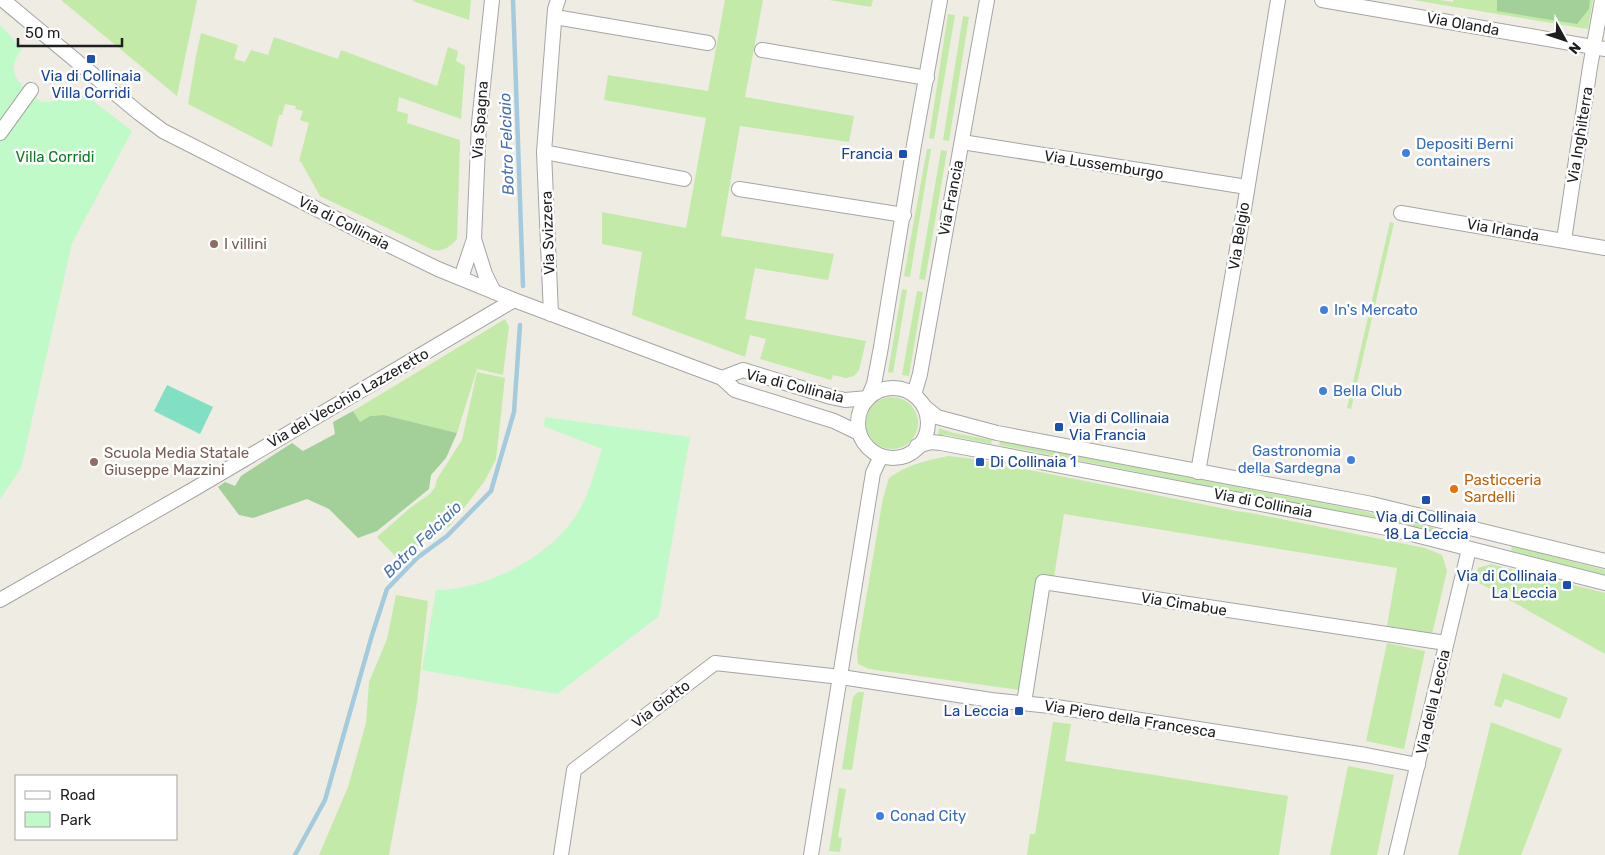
<svg xmlns="http://www.w3.org/2000/svg" width="1605" height="855" font-family="Rubik,sans-serif">
<rect width="100%" height="100%" fill="#efece3"/>
<!-- grass -->
<g fill="#c3eaa9">
<path d="M61,0H197L177,96Z"/>
<path d="M413,0H471L469,20L413,1Z"/>
<path d="M725,0H763L745,97L854,116L849,142L740,126L721,236L834,254L828,280L755,268L745,319L866,341L859,370L854,376L846,378L833,375L831,380L760,359L766,339L750,335L745,357L632,315L642,252L602,244V212L686,228L706,118L604,100L608,75L708,91Z"/>
<path d="M829,0H873L871,7Z"/>
<path d="M1413,0H1439L1453,2V0H1497V11L1589,9L1590,0H1593L1588,29Z"/>
<path d="M948,14L955,15L934,139L929,138Z"/>
<path d="M963,16L969,17L949,141L943,140Z"/>
<path d="M201,33L238,45L234,59L245,62L251,50L268,55L274,37L338,59L341,50L437,86L448,47L458,51L456,61L465,66L461,119L399,97L397,111L408,114L407,123L460,140L457,239C450,247 443,252 433,250L320,196L301,162L299,161L309,123L300,120L303,111L295,109L296,106L285,104L282,115H279L272,147L188,104L196,56Z"/>
<path d="M927,149H931L910,277L904,276Z"/>
<path d="M941,150L947,151L925,280L919,279Z"/>
<path d="M1390,222L1394,223L1351,409L1347,408Z"/>
<path d="M902,289L907,290L893,373L888,372Z"/>
<path d="M917,291L923,292L909,376L902,375Z"/>
<path d="M505,319L509,327L503,375L477,369L457,433L384,415L370,416L360,422L353,411Z"/>
<path d="M477,372L505,378L496,459L484,482L449,527L435,532L400,561L377,537L410,508L430,494L435,487L437,479L462,440Z"/>
<circle cx="892" cy="423" r="26"/>
<path d="M939,428L954,433L992,440L991,444L946,435H938Z"/>
<path d="M1000,441L1363,511L1459,534L1460,539L1361,516L999,445Z"/>
<path d="M948,456L975,459L1236,511L1251,513L1425,548L1442,555L1447,571L1432,634L1387,626L1397,568L1064,514L1054,577L1038,576L1019,690L869,669L858,664L857,652L883,498L889,478C909,464 925,461 948,456Z"/>
<path d="M1512,546L1605,570V575L1511,551Z"/>
<path d="M1491,564L1605,593V654L1474,580L1478,568Z"/>
<path d="M396,595L428,601L417,702L389,855H319L348,787L366,723L369,682L387,639Z"/>
<path d="M1387,643L1425,651L1404,749L1366,741Z"/>
<path d="M1503,673L1568,698L1560,719L1505,699L1501,708L1494,705Z"/>
<path d="M858,692H864L852,770L842,769L853,697Z"/>
<path d="M1053,722L1071,724L1065,761L1288,796L1279,855H1027L1030,834H1035Z"/>
<path d="M1491,722L1562,749L1521,855H1458Z"/>
<path d="M1348,766L1394,775L1377,855H1330Z"/>
<path d="M839,788L846,789L838,837L842,838L840,852L829,851Z"/>
</g>
<!-- forest -->
<g fill="#a3cf98">
<path d="M1497,0H1590L1589,9L1577,24L1497,11Z"/>
<path d="M353,411L360,422L370,416L384,415L457,433L446,458L431,475L429,489L377,531L358,538L329,509L307,499L253,518L239,515L218,487L225,482L235,486L241,476L292,443L303,451L335,434L333,422Z"/>
</g>
<!-- park -->
<g fill="#c0fac9">
<path d="M0,25L22,49C2,74 23,87 42,102C57,102 65,98 76,88L132,131L72,243L21,468L0,499Z"/>
<path d="M545,417L690,437L659,616L557,694L422,670L436,590C486,590 550,557 577,514C589,495 595,470 602,449L544,426Z"/>
</g>
<!-- pitch -->
<path fill="#81dfc3" d="M167,385L213,407L200,434L154,411Z"/>
<g fill="none" stroke-linecap="round" stroke-linejoin="round">
<!-- stream -->
<g stroke="#a3cbdd" stroke-width="4.5">
<path d="M513,0L523,286"/>
<path d="M295,855L325,800L372,635L387,589L417,558L447,536L491,491L514,412L520,325"/>
</g>
<defs>
<g id="minor">
<path d="M3,0L139,113L163,131L366,234L438,269L514,300L722,378L735,390L834,421L859,433"/>
<path d="M1322,0L1605,49"/>
<path d="M555,17L708,43"/>
<path d="M762,50L927,78"/>
<path d="M0,133L31,90"/>
<path d="M962,142L1247,187"/>
<path d="M544,152L684,179"/>
<path d="M739,189L904,215"/>
<path d="M1401,213L1605,248"/>
<path d="M474,239L485,274L494,292"/>
<path d="M1564,240L1590,67L1602,0"/>
<path d="M461,278L474,239L479,123L492,0"/>
<path d="M551,314L544,152L555,9L558,0"/>
<path d="M722,378L743,370L831,397L845,400L868,398"/>
<circle cx="893" cy="423" r="35"/>
<path d="M914,395L920,374L987,0"/>
<path d="M868,398L874,384L881,347L914,145L940,0"/>
<path d="M924,406L937,417L997,433L1372,504L1605,561"/>
<path d="M917,446L931,442L941,443L1392,529L1605,583"/>
<path d="M1198,472L1244,209L1278,0"/>
<path d="M0,600L194,489L514,300"/>
<path d="M1024,703L1043,582L1446,643"/>
<path d="M561,855L574,770L715,663L841,677L991,700L1050,706L1366,755L1418,765"/>
<path d="M811,855L873,473L881,456"/>
<path d="M1396,855L1469,549"/>
</g>
</defs>
<!-- minor casing -->
<use href="#minor" stroke="#a5a5a5" stroke-width="16"/>
<!-- minor -->
<use href="#minor" stroke="#fff" stroke-width="14"/>
</g>
<!-- markers -->
<g fill="#1a4fb4" stroke="#fff" stroke-width="2">
<rect x="86" y="54" width="10" height="10" rx="2.5"/>
<rect x="898" y="149" width="10" height="10" rx="2.5"/>
<rect x="1054" y="422" width="10" height="10" rx="2.5"/>
<rect x="975" y="457" width="10" height="10" rx="2.5"/>
<rect x="1421" y="495" width="10" height="10" rx="2.5"/>
<rect x="1562" y="580" width="10" height="10" rx="2.5"/>
<rect x="1014" y="706" width="10" height="10" rx="2.5"/>
</g>
<g fill="#3f7fe0" stroke="#fff" stroke-width="2">
<circle cx="1406" cy="153" r="5"/>
<circle cx="1324" cy="310" r="5"/>
<circle cx="1323" cy="391" r="5"/>
<circle cx="1351" cy="460" r="5"/>
<circle cx="880" cy="816" r="5"/>
</g>
<g fill="#8d6e63" stroke="#fff" stroke-width="2">
<circle cx="214" cy="244" r="5"/>
<circle cx="94" cy="462" r="5"/>
</g>
<circle fill="#e8710a" stroke="#fff" stroke-width="2" cx="1454" cy="489" r="5"/>
<g text-anchor="middle" stroke-width="5" stroke-linejoin="round" paint-order="stroke">
<!-- street labels -->
<g font-size="15" fill="#1e1e1e" stroke="#fff">
<text transform="translate(1463 24) rotate(10)" y="5">Via Olanda</text>
<text transform="translate(480 120) rotate(-86)" y="5">Via Spagna</text>
<text transform="translate(1580 135) rotate(-81)" y="5">Via Inghilterra</text>
<text transform="translate(1104 165) rotate(9)" y="5">Via Lussemburgo</text>
<text transform="translate(951 198) rotate(-79)" y="5">Via Francia</text>
<text transform="translate(344 223) rotate(27)" y="5">Via di Collinaia</text>
<text transform="translate(1503 230) rotate(10)" y="5">Via Irlanda</text>
<text transform="translate(548 233) rotate(-92)" y="5">Via Svizzera</text>
<text transform="translate(1239 236) rotate(-81)" y="5">Via Belgio</text>
<text transform="translate(795 386) rotate(14)" y="5">Via di Collinaia</text>
<text transform="translate(348 398) rotate(-30)" y="5">Via del Vecchio Lazzeretto</text>
<text transform="translate(1263 503) rotate(11)" y="5">Via di Collinaia</text>
<text transform="translate(1184 604) rotate(9)" y="5">Via Cimabue</text>
<text transform="translate(1433 702) rotate(-77)" y="5">Via della Leccia</text>
<text transform="translate(661 704) rotate(-37)" y="5">Via Giotto</text>
<text transform="translate(1130 719) rotate(9)" y="5">Via Piero della Francesca</text>
</g>
<!-- transit labels -->
<g font-size="15" fill="#164399" stroke="#fff" text-anchor="end">
<text x="91" y="81" text-anchor="middle">Via di Collinaia<tspan x="91" dy="17">Villa Corridi</tspan></text>
<text x="893" y="159">Francia</text>
<text x="1069" y="423" text-anchor="start">Via di Collinaia<tspan x="1069" dy="17">Via Francia</tspan></text>
<text x="990" y="467" text-anchor="start">Di Collinaia 1</text>
<text x="1426" y="522" text-anchor="middle">Via di Collinaia<tspan x="1426" dy="17">18 La Leccia</tspan></text>
<text x="1557" y="581">Via di Collinaia<tspan x="1557" dy="17">La Leccia</tspan></text>
<text x="1009" y="716">La Leccia</text>
</g>
<!-- shop labels -->
<g font-size="15" fill="#366cbe" stroke="#fff" text-anchor="start">
<text x="1416" y="149">Depositi Berni<tspan x="1416" dy="17">containers</tspan></text>
<text x="1334" y="315">In's Mercato</text>
<text x="1333" y="396">Bella Club</text>
<text x="1341" y="456" text-anchor="end">Gastronomia<tspan x="1341" dy="17">della Sardegna</tspan></text>
<text x="890" y="821">Conad City</text>
</g>
<!-- park labels -->
<g font-size="15" fill="#0b7d1e" stroke="#fff">
<text x="55" y="162">Villa Corridi</text>
</g>
<!-- education labels -->
<g font-size="15" fill="#785e54" stroke="#fff" text-anchor="start">
<text x="224" y="249">I villini</text>
<text x="104" y="458">Scuola Media Statale<tspan x="104" dy="17">Giuseppe Mazzini</tspan></text>
</g>
<!-- food labels -->
<g font-size="15" fill="#c56008" stroke="#fff" text-anchor="start">
<text x="1464" y="485">Pasticceria<tspan x="1464" dy="17">Sardelli</tspan></text>
</g>
<!-- water labels -->
<g font-size="16" font-style="italic" fill="#4973ae" stroke="#fff">
<text transform="translate(506 144) rotate(-92)" y="6">Botro Felciaio</text>
<text transform="translate(422 539) rotate(-44)" y="6">Botro Felciaio</text>
</g>
</g>
<!-- legend -->
<rect x="15" y="775" width="162" height="65" fill="#ffffff" stroke="#a5a5a5"/>
<rect x="25" y="791" width="25" height="8" fill="#ffffff" stroke="#a5a5a5"/>
<text x="60" y="800" font-size="15" fill="#1e1e1e">Road</text>
<rect x="25" y="812" width="25" height="15" fill="#c0fac9" stroke="#a5a5a5"/>
<text x="60" y="825" font-size="15" fill="#1e1e1e">Park</text>
<!-- north arrow -->
<g transform="translate(1565 40) rotate(130)" stroke="#ffffff" stroke-width="4" paint-order="stroke">
<path d="M0-4L9 19L0 12L-9 19Z" fill="#1e1e1e"/>
<text y="-8" font-size="14" font-weight="bold" text-anchor="middle" fill="#1e1e1e">N</text>
</g>
<!-- scale -->
<path d="M18 38v8h104v-8" fill="none" stroke="#1e1e1e" stroke-width="2.5"/>
<text x="25" y="38" font-size="15" fill="#1e1e1e" stroke="#ffffff" stroke-width="4" paint-order="stroke">50 m</text>
</svg>
